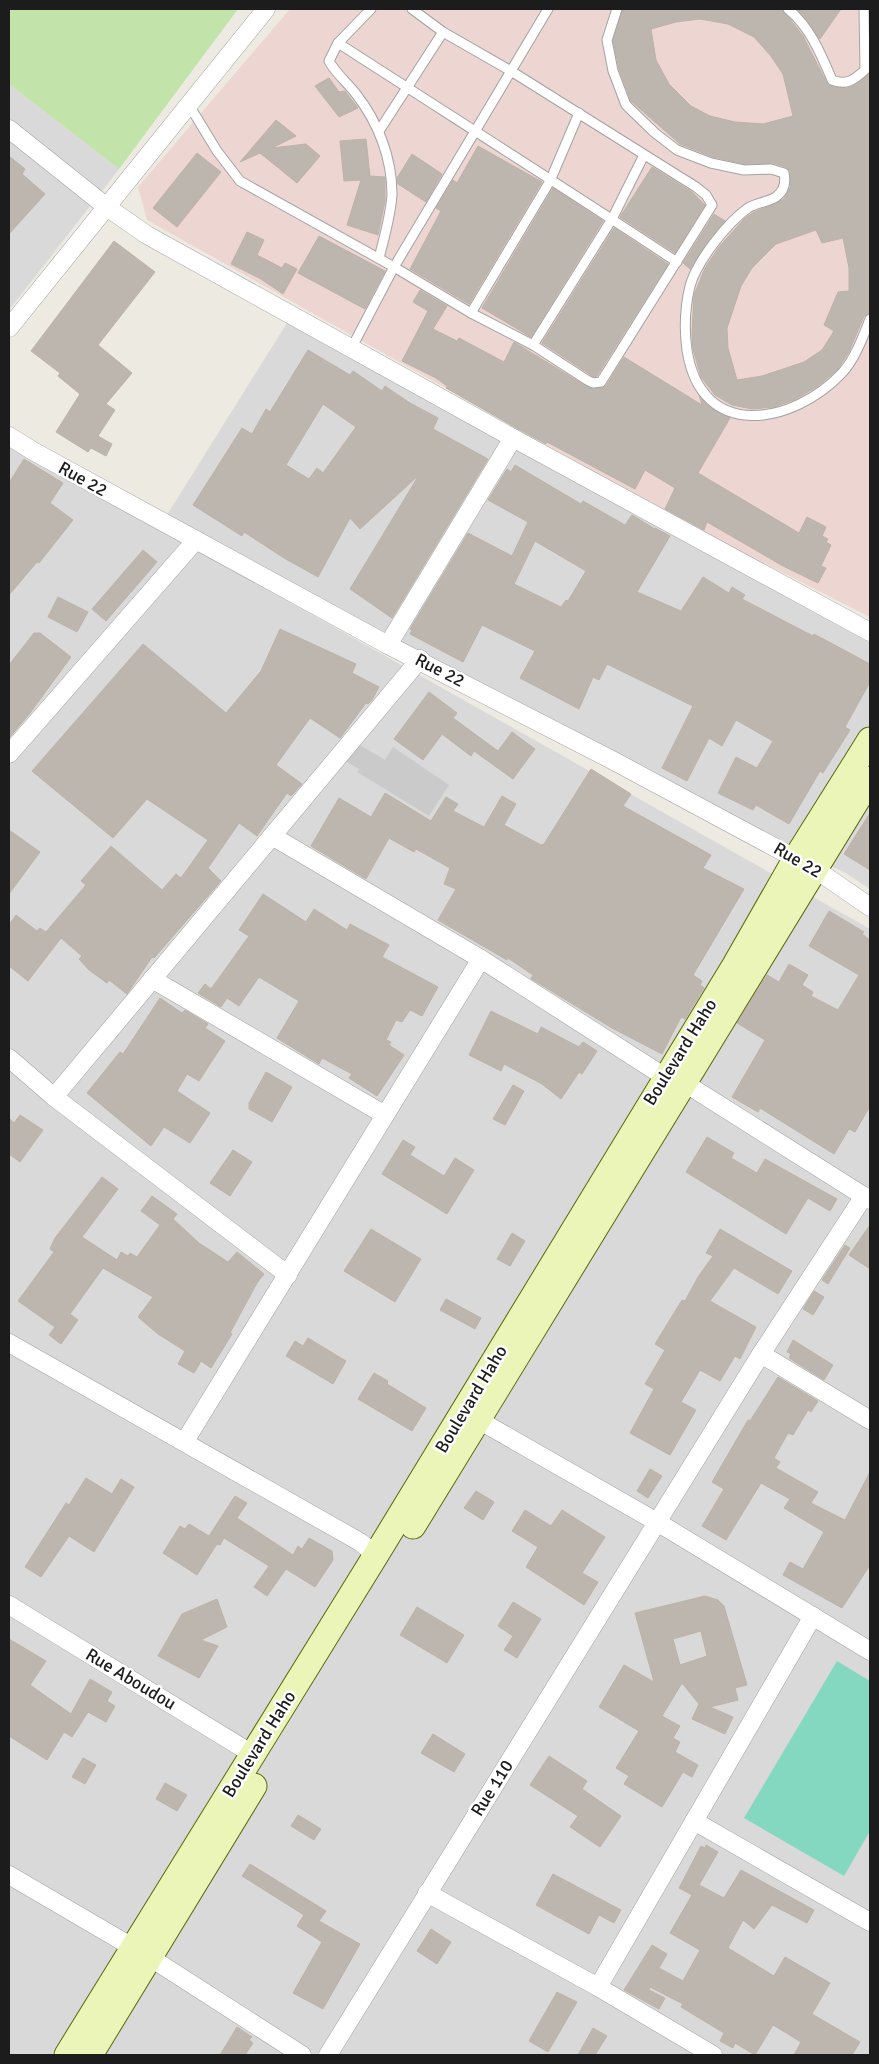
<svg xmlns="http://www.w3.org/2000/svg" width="879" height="2064" font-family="Signika,sans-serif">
<rect width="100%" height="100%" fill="#edeae2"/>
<!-- residential -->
<g fill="#dad9d9">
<path d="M9,84L119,169L9,310Z"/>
<path d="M287,323L870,643V889L844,872L628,777L167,515Z"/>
<path d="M9,444L870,929V2055H9Z"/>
</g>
<!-- commercial -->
<path fill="#edd5d2" d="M290,9H870V617L689,525L147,220L138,187Z"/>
<!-- religious -->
<path fill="#cacaca" d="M353,741L385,760L393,747L449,785L429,816L357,772L359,769L342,759Z"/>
<!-- grass -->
<path fill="#c2e4aa" d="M9,9H238L119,169L9,84Z"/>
<!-- pitch -->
<path fill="#84d8bf" d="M837,1661L870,1681V1831L844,1876L744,1818Z"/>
<!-- building -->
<g fill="#bdb6af" stroke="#bdb2a6" fill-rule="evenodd">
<path d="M623,9H782L803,36L828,85L847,88L857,84L870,73V313L864,316L849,352L838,369L818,386L796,399L774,407L752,409L732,405L715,395L701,377L693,349L692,334L694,295L705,268L719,247L744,219L754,212L775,204L784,199L790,187V171L786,167L773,163L745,164L713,157L680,144L631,101L619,69L613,40ZM700,19L728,24L754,37L770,55L783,74L793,116L763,124L735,122L710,116L691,106L669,84L656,60L651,29L676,22ZM816,230L822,243L843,238L849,268V291L838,292L824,325L834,331L822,350L804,362L762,376L737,380L728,348L727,328L741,286L752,268L776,244Z"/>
<path d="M797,9H841L820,39Z"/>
<path d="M329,78L339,92L345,91L358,108L339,117L315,86Z"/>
<path d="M276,120L296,136L272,148L306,144L320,156L297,183L260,153L240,162Z"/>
<path d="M366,139L370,176L385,177V201L378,235L347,225L361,180L344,181L340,141Z"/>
<path d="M478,146L542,182L469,304L410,269L441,211L436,208L453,180L457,183Z"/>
<path d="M197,153L221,172L177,227L153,208Z"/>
<path d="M412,154L442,174L426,202L398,184L397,178Z"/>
<path d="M9,156L25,169L22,174L45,194L9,234Z"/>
<path d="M652,167L692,192L705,205L675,253L620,217Z"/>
<path d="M553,188L603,221L531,337L482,308Z"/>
<path d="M714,214L725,221L709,240L690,269L683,263Z"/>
<path d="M614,228L668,264L597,376L594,377L542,343Z"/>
<path d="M247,232L264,240L257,255L282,268L285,263L297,269L283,294L261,279L231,264Z"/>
<path d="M319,236L385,271L365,309L298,273Z"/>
<path d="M114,241L155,272L98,345L132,373L106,404L115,410L98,436L112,444L106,456L91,448L88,452L56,432L80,394L58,376L60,373L31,351Z"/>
<path d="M420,290L447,306L433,329L457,341L459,338L504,362L514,342L584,385L594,389L606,386L624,357L702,405L699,395L707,405L730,418L698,473L799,533L807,517L826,527L822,536L828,539L826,542L831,545L821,566L826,568L818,583L783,566L707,522L704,530L665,509L675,488L645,470L635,489L547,442L546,444L518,429L446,388L447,386L436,378L402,361L428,311L413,302Z"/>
<path d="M308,350L350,375L353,371L382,391L385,386L410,403L438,418L433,429L488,459L392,618L350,589L419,475L360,529L350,518L318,577L284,558L244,532L242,536L193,505L242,428L252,434L266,409L270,412ZM323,404L356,427L323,473L317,468L309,479L286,465Z"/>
<path d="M24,459L63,483L50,503L73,520L39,563L37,562L9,595V483Z"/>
<path d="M515,465L581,504L583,501L625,525L632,515L655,529V528L670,536L637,592L681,611L703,577L729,593L732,587L745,595L742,599L813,636L814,634L870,664V682L845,727L850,730L823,773L820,771L789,824L756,805L753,810L718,793L736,757L757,768L773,741L736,720L722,746L709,738L687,781L662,768L693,706L607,664L599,680L593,677L579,709L520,678L535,651L482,625L463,662L410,634L412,630L410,629L468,533L512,556L528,522L488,500L507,469L511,472ZM535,541L586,571L568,601L566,600L561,607L514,584Z"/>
<path d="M143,550L157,562L106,621L92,609Z"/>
<path d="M58,597L88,612L77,632L48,617Z"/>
<path d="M280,629L356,664L352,673L379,687L372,700L368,704L366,703L340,738L310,718L276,765L302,784L291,796L287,793L257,836L239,823L208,868L221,881L154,958L152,957L127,994L109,980L107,983L89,970L79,959L82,956L61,938L28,981L9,966V925L16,915L37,931L40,928L46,932L86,885L81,881L111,846L162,890L176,874L181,878L208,840L147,799L113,838L32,771L143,644L226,713L261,671Z"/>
<path d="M34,633H40L71,657L30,713L9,738V665Z"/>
<path d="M429,692L457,713L453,718L498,751L512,732L535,749L513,779L474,751L471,756L442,734L423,760L394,739Z"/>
<path d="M591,769L631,794L623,806L711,855L703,868L744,889L693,975L702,981L700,985L704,988L685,1019L681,1017L662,1054L612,1028L535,981L531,979L533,975L508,958L507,960L438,920L456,889L444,884L450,868L416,849L414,852L389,838L366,879L311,846L339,798L371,817L385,793L431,821L446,797L458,804L453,811L484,827L502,796L516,804L504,825L541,845L544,844Z"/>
<path d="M870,813V870L844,854Z"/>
<path d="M9,830L40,852L9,894Z"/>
<path d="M263,894L306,922L314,909L347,930L350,924L389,945L382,957L438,987L422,1016L410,1010L402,1022L396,1020L386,1040L391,1042L389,1045L404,1055L377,1096L349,1078L352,1074L322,1058L319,1064L277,1038L299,1001L259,977L239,1006L227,998L221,1007L198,993L205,984L211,989L249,936L239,930Z"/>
<path d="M829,911L864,932L862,934L870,940V1106L855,1132L849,1129L834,1154L760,1108L758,1112L732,1097L765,1040L737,1023L767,975L779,982L789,964L808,975L802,985L813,992L811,996L838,1010L859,975L809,946Z"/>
<path d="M160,998L182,1013L185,1010L208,1024L205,1028L225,1041L199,1081L187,1074L177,1091L210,1113L190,1143L164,1127L151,1146L87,1093L120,1052L123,1054Z"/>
<path d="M491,1011L538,1034L541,1027L579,1047L583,1042L597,1051L582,1074L579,1072L561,1099L542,1084L504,1064L501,1071L469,1055Z"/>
<path d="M266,1072L292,1087L272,1122L249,1109V1103Z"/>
<path d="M513,1085L524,1091L505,1125L493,1119Z"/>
<path d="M20,1115L43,1130L20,1162L9,1154V1118L14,1123Z"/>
<path d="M707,1137L734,1153L731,1158L757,1173L765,1159L837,1199L830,1211L808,1198L786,1234L686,1172Z"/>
<path d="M403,1140L415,1147L410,1155L444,1176L455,1158L474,1170L447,1214L382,1174Z"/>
<path d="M233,1150L252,1162L230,1196L210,1183Z"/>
<path d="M102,1177L118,1189L82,1237L117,1260L121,1252L128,1256L130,1253L137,1257L160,1225L141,1211L152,1196L177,1214L173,1219L199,1243L228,1262L237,1252L264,1274L257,1283L230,1333L232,1334L211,1368L201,1361L194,1373L178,1364L185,1351L158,1334L138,1317L153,1297L103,1268L70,1314L78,1320L61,1344L49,1335L55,1327L18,1301L54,1252L50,1249L55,1238Z"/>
<path d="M870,1225V1269L849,1255Z"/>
<path d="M371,1229L421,1259L395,1302L344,1271Z"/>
<path d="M720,1229L792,1271L778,1294L734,1268L710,1301L756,1327L740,1359L735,1356L720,1381L700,1370L681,1402L696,1410L670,1455L630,1433L654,1389L645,1384L665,1350L655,1344L682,1300L685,1301L698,1277L713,1256L706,1253Z"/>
<path d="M512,1233L525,1241L510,1266L497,1259Z"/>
<path d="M845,1245L850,1248L828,1284L822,1280Z"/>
<path d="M814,1291L824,1297L813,1315L803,1309Z"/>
<path d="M446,1299L481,1318L475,1329L440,1310Z"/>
<path d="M308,1338L346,1361L333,1384L286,1356L295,1341L303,1346Z"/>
<path d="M793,1340L833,1365L824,1380L789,1358L791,1354L787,1352Z"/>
<path d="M374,1373L388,1381L387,1384L426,1408L412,1431L358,1399Z"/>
<path d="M778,1377L818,1401L811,1412L808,1410L793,1435L788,1433L774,1458L780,1462L776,1468L818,1492L811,1503L845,1520L870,1472V1565L842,1608L783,1575L790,1562L803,1569L824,1532L784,1508L790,1499L761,1483L726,1540L702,1526L724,1489L712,1482L748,1420L750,1421Z"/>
<path d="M650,1469L662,1476L648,1498L637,1491Z"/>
<path d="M86,1478L112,1494L121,1479L134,1487L94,1552L69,1536L41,1577L25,1567L66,1503L69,1505Z"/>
<path d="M476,1491L494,1502L483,1520L464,1508Z"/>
<path d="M235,1496L247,1503L237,1518L293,1555L298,1546L302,1549L309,1538L332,1551L333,1560L315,1587L286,1569L267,1596L254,1587L269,1566L224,1538L220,1545L217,1544L197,1575L163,1553L180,1526L185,1529L189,1524L209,1536Z"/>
<path d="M525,1510L551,1526L562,1510L605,1537L582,1573L598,1582L584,1605L526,1567L538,1547L512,1531Z"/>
<path d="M705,1596L718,1600L724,1606L747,1685L735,1688L738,1700L710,1707L733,1717L725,1734L692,1719L699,1704L682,1683L662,1716L680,1726L673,1738L680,1742L675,1752L698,1765L692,1777L683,1772L662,1807L624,1784L629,1776L616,1768L639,1731L599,1707L624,1665L654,1682L635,1613ZM701,1631L707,1656L680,1665L673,1639Z"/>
<path d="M217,1599L227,1627L201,1640L218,1646L199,1678L158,1656L182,1614Z"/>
<path d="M513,1602L541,1619L517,1658L504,1650L513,1636L498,1626Z"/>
<path d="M417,1607L464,1635L447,1663L400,1635Z"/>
<path d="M9,1639L46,1661L30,1685L71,1714L90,1679L112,1692L107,1701L115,1706L106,1722L88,1712L72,1737L64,1732L47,1760L9,1736Z"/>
<path d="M433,1734L465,1754L454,1772L421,1753Z"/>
<path d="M549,1756L587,1781L582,1789L621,1816L600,1847L570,1827L578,1816L530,1785Z"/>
<path d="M83,1758L96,1765L85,1784L72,1777Z"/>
<path d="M165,1783L187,1795L177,1811L156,1799Z"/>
<path d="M298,1815L321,1829L314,1840L291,1826Z"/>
<path d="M706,1845L718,1852L699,1885L724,1898L741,1870L814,1910L807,1923L772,1905L754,1929L743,1920L728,1948L774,1976L785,1957L830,1983L812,2014L860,2042L852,2055H794L801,2042L773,2025L755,2055L735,2043L733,2048L720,2041L724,2033L681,2007L683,2004L650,1987L649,1990L665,1998L659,2009L624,1990L652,1945L667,1954L659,1968L683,1981L700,1950L670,1933L692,1895L679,1888L701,1846L705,1848Z"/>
<path d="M250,1864L326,1911L319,1921L360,1944L323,2009L293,1993L322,1942L297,1926L304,1915L242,1876Z"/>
<path d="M553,1874L621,1910L614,1923L599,1915L589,1934L536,1905Z"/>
<path d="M431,1929L451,1942L437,1964L417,1951Z"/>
<path d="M557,1992L577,2002L548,2052L529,2041Z"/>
<path d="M237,2027L252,2037L249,2040L253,2043L245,2055H220Z"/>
<path d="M593,2028L607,2036L595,2055H578Z"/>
</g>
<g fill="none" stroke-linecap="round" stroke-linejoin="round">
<defs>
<g id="service">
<path d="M371,9L338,43L329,61C336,74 347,82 356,94C378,122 392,158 392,194C391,215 384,238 379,258"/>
<path d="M617,9L607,40L613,71L626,105L655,133L677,150L711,163L744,170L771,169L784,173C786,182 784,191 776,197C768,202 756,203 748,208C727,223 697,261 690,286C685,307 684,329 687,350C701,442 793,425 842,373C855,359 863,337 870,319"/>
<path d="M788,9C810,27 821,54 832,80C846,86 854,80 865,70L864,9"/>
<path d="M338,43C451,116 565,188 677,262"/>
<path d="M189,105L217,151L240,181L394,267L471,313L533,345L587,380L593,383L601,382L712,205L706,195L696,187L511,71L443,32L412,9"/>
<path d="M379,131L443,32"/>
<path d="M471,313L550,181L579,113"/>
<path d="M533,345L612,219L644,155"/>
<path d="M352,347L394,267L548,9"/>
</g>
<g id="minor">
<path d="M9,129L108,208L147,235L513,438L870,632"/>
<path d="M9,328L266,9"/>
<path d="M9,436L33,451L388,645L612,760L815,869L870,907"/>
<path d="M388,645L513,438"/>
<path d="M9,754L196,540"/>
<path d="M272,836L481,959L665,1077"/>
<path d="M152,979L385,1115"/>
<path d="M9,1058L54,1097L288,1275"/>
<path d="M683,1082L870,1200"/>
<path d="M54,1097L420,659"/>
<path d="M9,1343L360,1542L376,1555"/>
<path d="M761,1354L870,1420"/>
<path d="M468,1414L657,1522L870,1651"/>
<path d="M185,1441L481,959"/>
<path d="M9,1605L254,1755"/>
<path d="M694,1821L870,1922"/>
<path d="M9,1875L151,1958L302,2055"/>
<path d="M427,1893L598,1987L713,2055"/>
<path d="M598,1987L813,1616"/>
<path d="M328,2055L761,1354L864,1196"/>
</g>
<g id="secondary">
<path d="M413,1526L870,779"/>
<path d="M67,2055L376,1555L735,965L796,858L870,740"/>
<path d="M90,2055L254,1786"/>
</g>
</defs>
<!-- service casing -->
<use href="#service" stroke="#a3a3a3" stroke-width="11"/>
<!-- minor casing -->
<use href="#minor" stroke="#a3a3a3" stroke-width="19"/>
<!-- secondary casing -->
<use href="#secondary" stroke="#576a0b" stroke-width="27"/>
<!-- service -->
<use href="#service" stroke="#fff" stroke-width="9"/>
<!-- minor -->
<use href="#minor" stroke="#fff" stroke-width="18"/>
<!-- secondary -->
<use href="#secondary" stroke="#ecf5b8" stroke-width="25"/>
</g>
<g text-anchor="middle" stroke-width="5" stroke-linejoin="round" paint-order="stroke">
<!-- street labels -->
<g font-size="18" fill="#1c1c1c" stroke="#fff">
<text transform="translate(83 479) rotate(29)" y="6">Rue 22</text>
<text transform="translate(440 670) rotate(27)" y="6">Rue 22</text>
<text transform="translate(798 860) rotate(30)" y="6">Rue 22</text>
<text transform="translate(680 1052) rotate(-58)" y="6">Boulevard Haho</text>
<text transform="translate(471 1399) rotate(-59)" y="6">Boulevard Haho</text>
<text transform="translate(131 1679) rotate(31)" y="6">Rue Aboudou</text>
<text transform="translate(259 1744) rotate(-58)" y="6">Boulevard Haho</text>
<text transform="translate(492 1788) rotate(-58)" y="6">Rue 110</text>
</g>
</g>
<!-- border -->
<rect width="879" height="2064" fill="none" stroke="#1c1c1c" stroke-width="20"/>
</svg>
